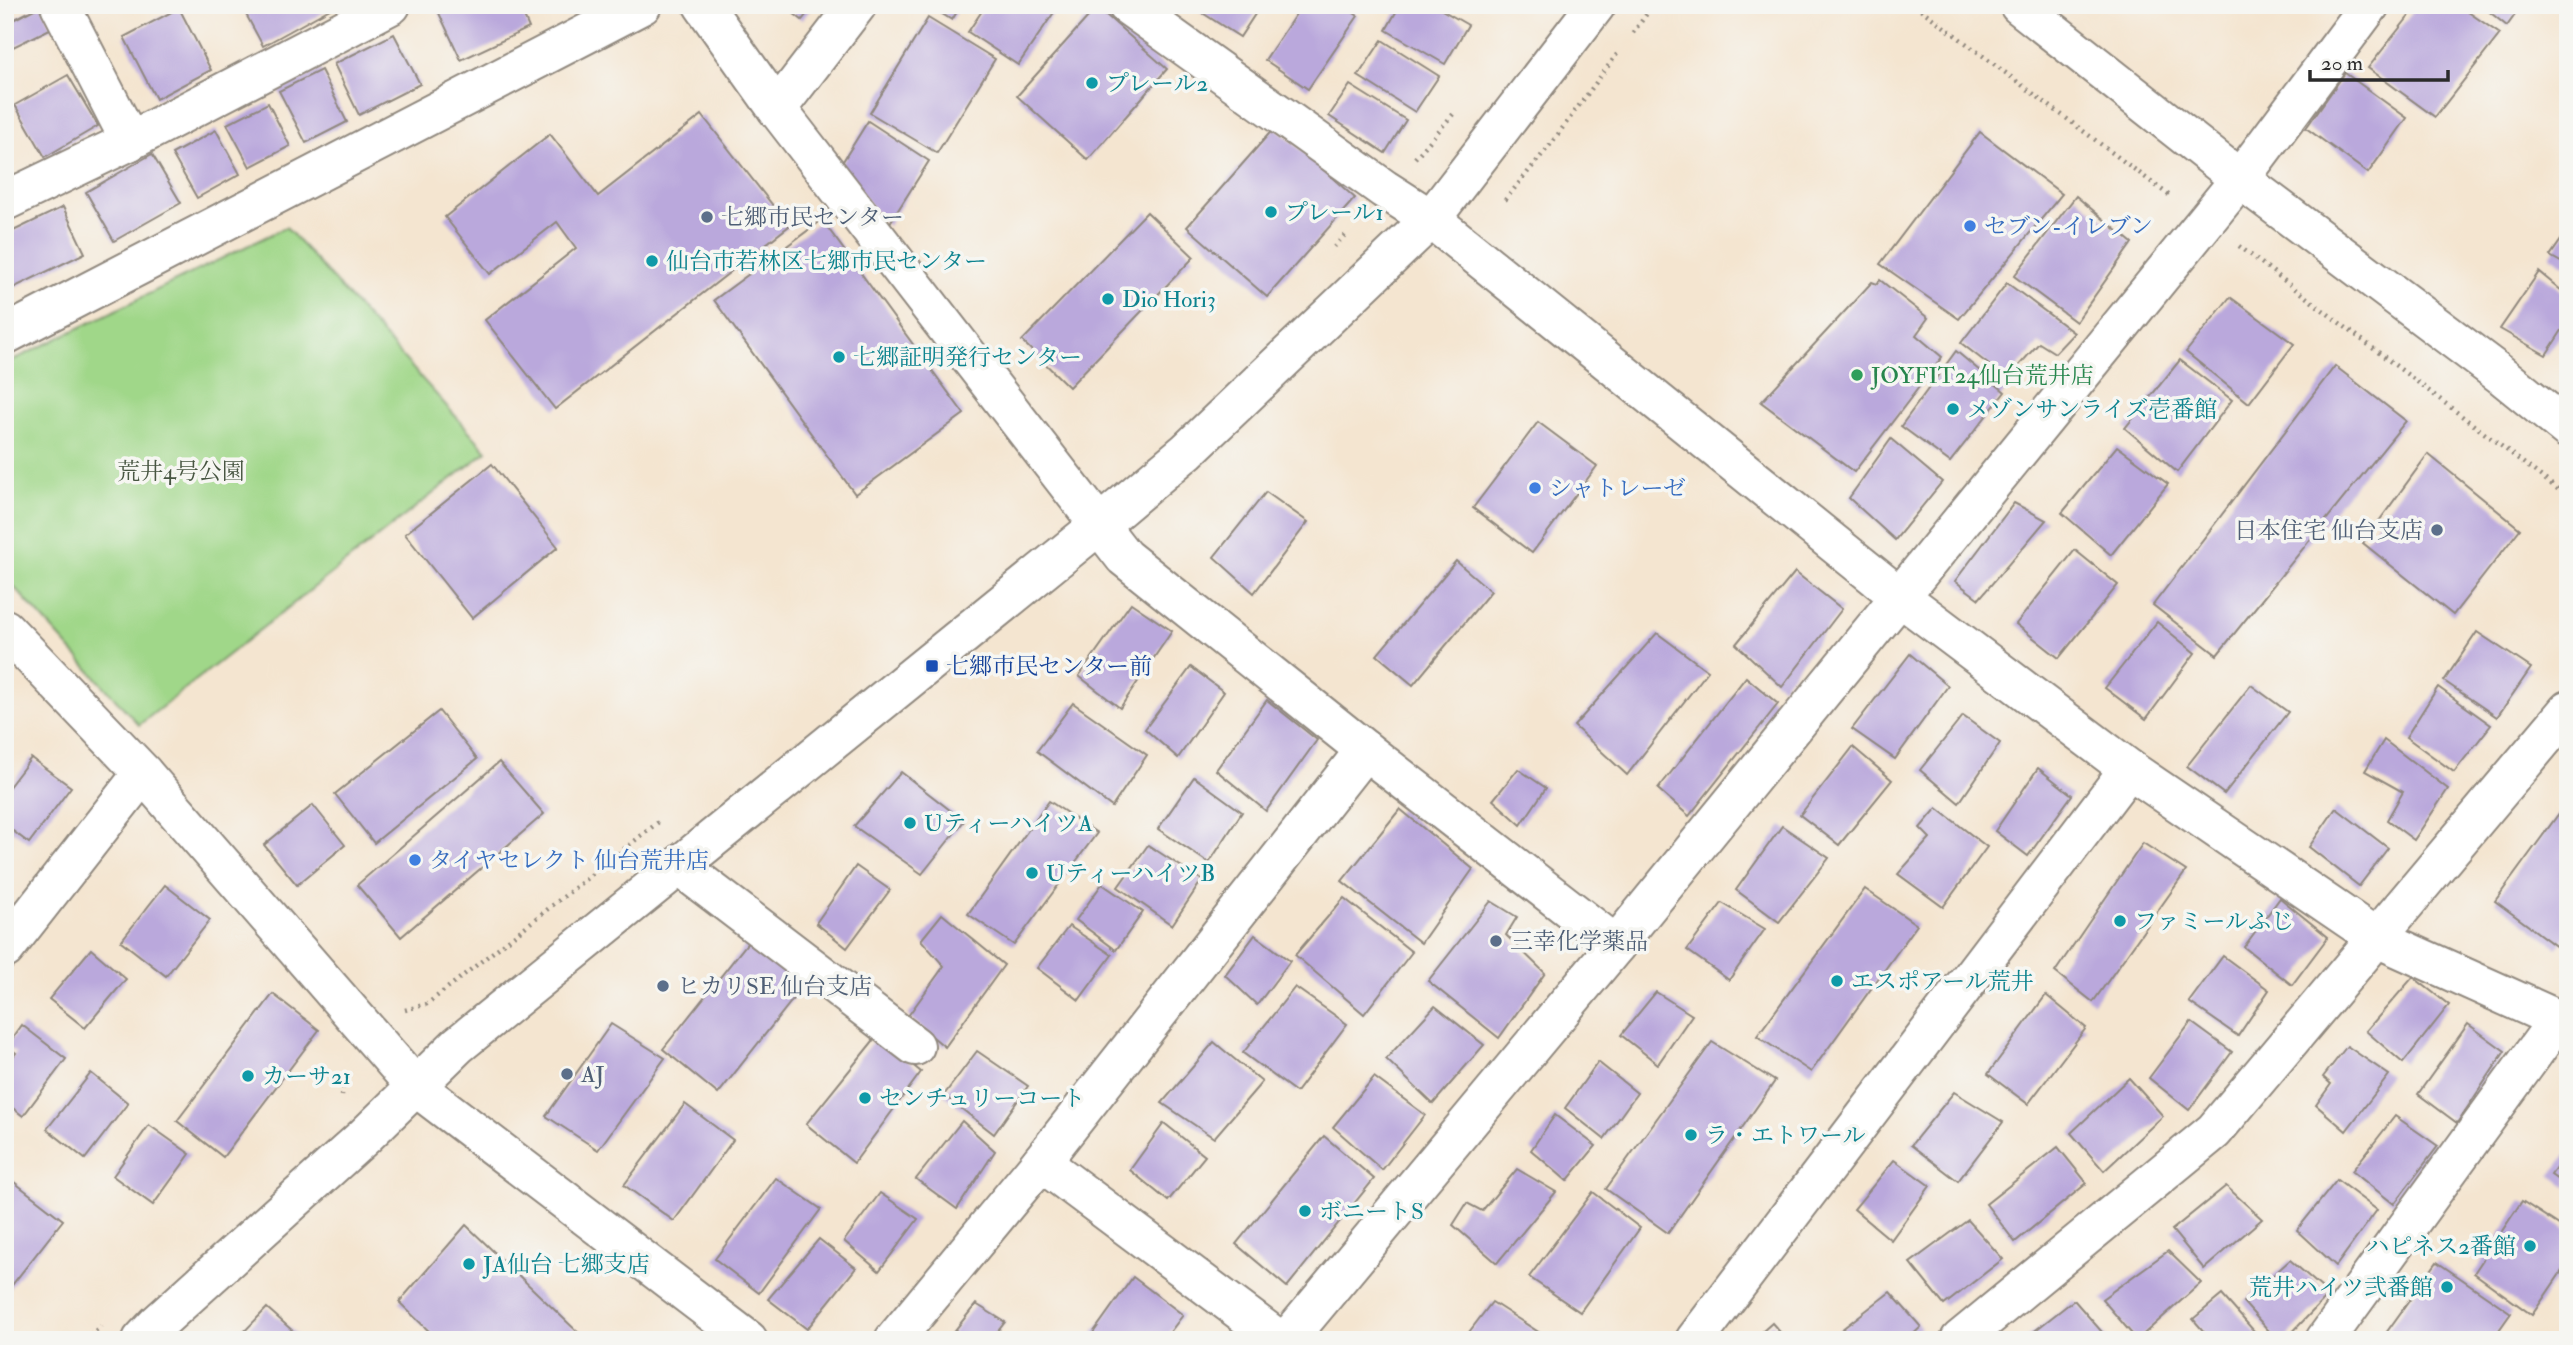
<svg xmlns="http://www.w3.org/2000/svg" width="2573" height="1345" font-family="'IM FELL Double Pica','Noto Serif JP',serif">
<rect width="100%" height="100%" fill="#f6f6f2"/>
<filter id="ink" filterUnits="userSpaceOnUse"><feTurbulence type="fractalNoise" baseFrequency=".0143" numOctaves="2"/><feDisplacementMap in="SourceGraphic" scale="14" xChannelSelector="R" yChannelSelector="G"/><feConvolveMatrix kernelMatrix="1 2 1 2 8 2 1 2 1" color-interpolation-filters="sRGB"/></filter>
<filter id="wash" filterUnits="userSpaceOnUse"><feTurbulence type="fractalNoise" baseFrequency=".00686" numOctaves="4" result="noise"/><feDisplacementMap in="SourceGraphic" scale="28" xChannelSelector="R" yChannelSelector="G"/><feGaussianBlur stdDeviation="1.57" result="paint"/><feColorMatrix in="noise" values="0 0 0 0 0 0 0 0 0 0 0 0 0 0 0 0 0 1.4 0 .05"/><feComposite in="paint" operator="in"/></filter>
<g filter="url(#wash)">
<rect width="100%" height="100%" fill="#f4e5d0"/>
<!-- green -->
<path fill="#a0d789" stroke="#66815a" stroke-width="2" d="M286,227L487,451L139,725L5,577V364Z"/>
<g id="blocks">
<!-- building -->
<g fill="#baa8dc">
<path d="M42,5L52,28L5,51V24Z"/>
<path d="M241,5H337L263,46Z"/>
<path d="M449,5H519L529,28L461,60L438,11Z"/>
<path d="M783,5H814L802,20Z"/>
<path d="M928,5H961L952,20Z"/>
<path d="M986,5H1059L1018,65L968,32Z"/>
<path d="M1201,5H1261L1240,37L1198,10Z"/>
<path d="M1302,5H1343L1358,16L1308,89L1265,60Z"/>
<path d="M1400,5H1433L1468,25L1445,64L1386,30Z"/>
<path d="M2418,5H2458L2500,34L2435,117L2368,68Z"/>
<path d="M2481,5H2522L2507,26Z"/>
<path d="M1097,7L1167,69L1088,160L1017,96Z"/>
<path d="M179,8L211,70L156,99L124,37Z"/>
<path d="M928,18L995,59L937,153L870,113Z"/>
<path d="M394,34L420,84L359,115L334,64Z"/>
<path d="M1382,40L1439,76L1415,112L1358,76Z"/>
<path d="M321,70L347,122L306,143L279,91Z"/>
<path d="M2345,73L2407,118L2368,173L2306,128Z"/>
<path d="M68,75L98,126L45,157L15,105Z"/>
<path d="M1350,85L1406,120L1385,153L1329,116Z"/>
<path d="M268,103L290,146L250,167L227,124Z"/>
<path d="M702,115L789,226L555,409L485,320L576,248L557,222L490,274L445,217L550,134L598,196Z"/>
<path d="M868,121L929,161L888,226L840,166Z"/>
<path d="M1275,127L1355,198L1267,297L1187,227Z"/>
<path d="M216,130L240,174L197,198L172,154Z"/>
<path d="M1980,132L2062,194L1959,319L1880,264Z"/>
<path d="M152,154L181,203L114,241L86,192Z"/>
<path d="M2076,196L2132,243L2076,322L2014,276Z"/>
<path d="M63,207L85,253L7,291L5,286V235Z"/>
<path d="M1147,212L1194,257L1069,387L1022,341Z"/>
<path d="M822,220L964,414L855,494L714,300Z"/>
<path d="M2568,230V266L2550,256Z"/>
<path d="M2539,272L2568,296V321L2546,355L2500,329Z"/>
<path d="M1880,280L1928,318L1916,335L1942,357L1854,472L1761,402L1872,282L1877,284Z"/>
<path d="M2007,283L2074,333L2055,353L2039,343L2007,379L1961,343Z"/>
<path d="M2230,297L2294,344L2249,403L2186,352Z"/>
<path d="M1956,351L2005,392L1950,462L1901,426Z"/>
<path d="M2180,360L2232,400L2177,472L2125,428Z"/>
<path d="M2335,366L2406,421L2217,655L2153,605Z"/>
<path d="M1538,422L1597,466L1532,553L1473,508Z"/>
<path d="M1891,439L1942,482L1895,540L1849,498Z"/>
<path d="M2117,446L2168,484L2111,555L2062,513Z"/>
<path d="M2428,454L2520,529L2453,615L2363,543Z"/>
<path d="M492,464L558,547L472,618L405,534Z"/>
<path d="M1266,492L1308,522L1254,593L1214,557Z"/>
<path d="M2014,503L2046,520L1979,599L1955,581Z"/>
<path d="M2075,550L2118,585L2059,658L2016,624Z"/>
<path d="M1456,561L1491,591L1413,685L1377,655Z"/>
<path d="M1795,572L1842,609L1782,687L1736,644Z"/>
<path d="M1131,603L1172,631L1120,708L1079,676Z"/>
<path d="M2157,622L2195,653L2146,719L2105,688Z"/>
<path d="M2477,632L2531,668L2497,717L2444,681Z"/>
<path d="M1657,633L1708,671L1627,775L1574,726Z"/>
<path d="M1910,654L1948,686L1895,759L1852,729Z"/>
<path d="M1191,667L1224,692L1178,758L1145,729Z"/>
<path d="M1746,677L1778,704L1689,816L1658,789Z"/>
<path d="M2251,685L2288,712L2224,794L2187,766Z"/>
<path d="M2438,687L2491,725L2454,772L2406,737Z"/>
<path d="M1267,700L1317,740L1266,811L1216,770Z"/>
<path d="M1073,703L1147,755L1112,807L1037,751Z"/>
<path d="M439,711L477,759L374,843L335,794Z"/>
<path d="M1963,716L2000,743L1959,803L1920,770Z"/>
<path d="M2384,740L2448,789L2414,840L2387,820L2403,792L2365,771Z"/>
<path d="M1853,747L1892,780L1839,845L1800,815Z"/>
<path d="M31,758L71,787L29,843L5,825V792Z"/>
<path d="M499,762L544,814L401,937L357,885Z"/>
<path d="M2038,768L2072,795L2028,856L1995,831Z"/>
<path d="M1518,769L1546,788L1521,825L1493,800Z"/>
<path d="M901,772L964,821L922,874L854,826Z"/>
<path d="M1194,777L1242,812L1209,863L1158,829Z"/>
<path d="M1049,801L1097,833L1014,945L968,914Z"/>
<path d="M2568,801V932L2557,947L2495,901Z"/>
<path d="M313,805L345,845L297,885L264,845Z"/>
<path d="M1937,808L1987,847L1943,907L1898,874L1930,838L1920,828Z"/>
<path d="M2336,808L2388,848L2359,886L2309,847Z"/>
<path d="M1400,809L1473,869L1421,943L1342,881Z"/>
<path d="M1782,826L1829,858L1779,922L1736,890Z"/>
<path d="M2143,843L2186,871L2093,1002L2055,972Z"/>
<path d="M1148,845L1202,880L1172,925L1118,887Z"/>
<path d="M856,866L890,890L847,948L816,923Z"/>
<path d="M1102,884L1143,912L1116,950L1076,920Z"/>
<path d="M165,885L210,920L166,976L121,941Z"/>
<path d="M1865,889L1917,925L1811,1072L1757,1036Z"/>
<path d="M1344,898L1412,952L1364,1014L1295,955Z"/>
<path d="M2280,898L2328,937L2292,985L2244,947Z"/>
<path d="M1491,901L1517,917L1506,935L1545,973L1499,1038L1428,981Z"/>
<path d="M1722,903L1765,929L1729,980L1687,950Z"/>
<path d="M942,914L1004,965L945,1047L908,1016L944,966L921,940Z"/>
<path d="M1069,926L1112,955L1079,1000L1037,968Z"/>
<path d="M1255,935L1290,961L1257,1005L1225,975Z"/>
<path d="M749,941L805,984L718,1094L663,1049Z"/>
<path d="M91,949L126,979L85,1028L49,999Z"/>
<path d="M2223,956L2269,990L2238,1036L2189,1002Z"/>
<path d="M2413,977L2449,1005L2403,1063L2366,1031Z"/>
<path d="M1295,987L1347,1024L1296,1092L1243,1053Z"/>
<path d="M1656,992L1692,1015L1658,1064L1621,1035Z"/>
<path d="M273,994L319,1030L223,1157L177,1121Z"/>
<path d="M2046,995L2086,1028L2028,1104L1988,1074Z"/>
<path d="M1435,1006L1484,1045L1433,1104L1386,1059Z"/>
<path d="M2191,1022L2232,1052L2189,1110L2149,1078Z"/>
<path d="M611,1024L665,1058L598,1150L546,1116Z"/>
<path d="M2468,1024L2505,1051L2457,1123L2418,1094Z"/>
<path d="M22,1025L66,1059L23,1116L5,1102V1067L16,1053L7,1046Z"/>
<path d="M877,1036L921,1072L854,1163L806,1124Z"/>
<path d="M1214,1042L1262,1082L1214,1138L1162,1103Z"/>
<path d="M1712,1042L1775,1081L1668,1233L1606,1189Z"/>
<path d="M2347,1046L2389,1075L2346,1131L2316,1105L2331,1084L2323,1077Z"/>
<path d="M977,1051L1028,1086L994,1134L944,1095Z"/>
<path d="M1598,1062L1637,1093L1604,1139L1565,1108Z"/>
<path d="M91,1073L128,1103L85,1159L47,1129Z"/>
<path d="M1374,1077L1425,1115L1382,1170L1333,1127Z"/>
<path d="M2129,1078L2163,1116L2104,1171L2071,1133Z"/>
<path d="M1954,1092L2003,1122L1958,1181L1911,1145Z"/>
<path d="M685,1104L733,1140L674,1221L624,1185Z"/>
<path d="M1555,1115L1596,1146L1567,1181L1531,1150Z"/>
<path d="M2395,1116L2438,1146L2394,1204L2352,1171Z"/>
<path d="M962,1121L995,1151L957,1209L916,1179Z"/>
<path d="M1164,1123L1205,1156L1168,1201L1130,1170Z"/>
<path d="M149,1125L190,1154L153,1205L113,1176Z"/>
<path d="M1324,1136L1374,1179L1287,1287L1236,1244Z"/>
<path d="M2058,1147L2087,1183L2015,1242L1986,1204Z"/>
<path d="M2568,1152V1187L2551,1175Z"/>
<path d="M1894,1160L1930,1186L1891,1240L1854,1209Z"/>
<path d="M1517,1169L1556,1192L1497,1263L1453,1225L1467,1203L1482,1211Z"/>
<path d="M5,1175L63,1220L5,1294Z"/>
<path d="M776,1178L821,1209L759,1293L715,1259Z"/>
<path d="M2337,1180L2377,1210L2336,1266L2297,1230Z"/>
<path d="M2226,1186L2262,1219L2204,1269L2172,1230Z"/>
<path d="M1593,1192L1640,1228L1580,1312L1529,1277Z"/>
<path d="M880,1193L918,1219L879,1271L844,1241Z"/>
<path d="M2522,1201L2568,1231V1262L2532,1315L2474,1273Z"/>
<path d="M1968,1220L2003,1259L1944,1305L1910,1263Z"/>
<path d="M466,1225L586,1340H438L399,1302Z"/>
<path d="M819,1239L856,1268L807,1329L768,1299Z"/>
<path d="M2168,1251L2201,1283L2137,1340L2102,1299Z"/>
<path d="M2290,1260L2329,1294L2285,1340H2277L2243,1302Z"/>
<path d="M2437,1262L2511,1313L2492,1340H2381Z"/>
<path d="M1133,1277L1183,1315L1164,1340H1088Z"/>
<path d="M1890,1292L1921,1327L1907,1340H1828Z"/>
<path d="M2222,1295L2262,1340H2211L2193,1319Z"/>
<path d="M2074,1300L2109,1340H2023Z"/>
<path d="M1492,1302L1543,1335L1539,1340H1463Z"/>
<path d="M976,1304L1005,1322L991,1340H947Z"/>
<path d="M267,1308L303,1340H236Z"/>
<path d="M1772,1323L1787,1340H1753Z"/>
</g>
</g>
</g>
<g filter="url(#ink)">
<use href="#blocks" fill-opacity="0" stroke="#90887e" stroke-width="2"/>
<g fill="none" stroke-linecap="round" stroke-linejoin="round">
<defs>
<g id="minor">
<path d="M60,5L130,141"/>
<path d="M703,5L777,109L1124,557L1365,750L1616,945"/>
<path d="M1127,5L1384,189L1431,219L1899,596L2129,769L2377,938L2568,1024"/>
<path d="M2019,5L2240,179L2500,374L2568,429"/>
<path d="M777,109L857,5"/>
<path d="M5,201L130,141L391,5"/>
<path d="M5,335L642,5"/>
<path d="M5,629L143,773L416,1087L748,1340"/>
<path d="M679,866L915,1046"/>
<path d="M5,949L143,773"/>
<path d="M1041,1162L1279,1340"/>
<path d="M142,1340L158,1323L365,1136L458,1045L1098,526L1187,451L1431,219L1596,5"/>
<path d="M894,1340L1041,1162L1365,750"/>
<path d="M1287,1340L1616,945L2240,179L2370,5"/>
<path d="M1695,1340L2129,769"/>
<path d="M1960,1340L2214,1131L2568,710"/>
<path d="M2325,1340L2557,1021"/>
</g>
</defs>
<!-- minor casing -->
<use href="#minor" stroke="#90887e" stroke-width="42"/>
<!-- path -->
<g stroke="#90887e" stroke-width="4.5" stroke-dasharray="2 5" stroke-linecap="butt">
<path d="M1915,5L2170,196"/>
<path d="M1633,33L1653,5"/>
<path d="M1415,158L1455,112"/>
<path d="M1505,200L1550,145L1617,54"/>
<path d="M2239,246L2568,497"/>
<path d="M1334,247L1345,235"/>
<path d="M405,1010L427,1004L661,820"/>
<path d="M342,1096L345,1073"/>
<path d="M85,1340L101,1326"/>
</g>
<!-- minor -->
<use href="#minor" stroke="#fff" stroke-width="38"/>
</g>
</g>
<!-- markers -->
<g fill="#0f9aa8" stroke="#f6f6f2" stroke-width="2.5">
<circle cx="1092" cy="83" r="7"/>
<circle cx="1271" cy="212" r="7"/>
<circle cx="652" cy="261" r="7"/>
<circle cx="1108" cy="299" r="7"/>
<circle cx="839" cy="357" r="7"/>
<circle cx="1953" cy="409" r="7"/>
<circle cx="910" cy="823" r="7"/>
<circle cx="1032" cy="873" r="7"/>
<circle cx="2120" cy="921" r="7"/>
<circle cx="1837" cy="981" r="7"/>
<circle cx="248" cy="1076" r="7"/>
<circle cx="865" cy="1098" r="7"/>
<circle cx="1691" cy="1135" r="7"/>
<circle cx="1305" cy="1211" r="7"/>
<circle cx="2530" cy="1246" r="7"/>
<circle cx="469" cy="1264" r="7"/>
<circle cx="2447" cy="1287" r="7"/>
</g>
<g fill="#5c6f8a" stroke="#f6f6f2" stroke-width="2.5">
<circle cx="707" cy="217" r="7"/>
<circle cx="2437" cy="530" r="7"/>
<circle cx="1496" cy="941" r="7"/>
<circle cx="663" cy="986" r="7"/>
<circle cx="567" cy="1074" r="7"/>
</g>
<g fill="#3f7fe0" stroke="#f6f6f2" stroke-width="2.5">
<circle cx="1970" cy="226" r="7"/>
<circle cx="1535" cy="488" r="7"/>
<circle cx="415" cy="860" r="7"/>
</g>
<circle fill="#2e9e5b" stroke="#f6f6f2" stroke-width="2.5" cx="1857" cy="375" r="7"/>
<rect fill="#1a4fb4" stroke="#f6f6f2" stroke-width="2.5" x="925" y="659" width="14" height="14" rx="3.5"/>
<g text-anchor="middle" stroke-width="7" stroke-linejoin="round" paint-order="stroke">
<!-- culture labels -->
<g font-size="23" fill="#0d838f" stroke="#f6f6f2" text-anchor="start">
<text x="1106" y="91">プレール2</text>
<text x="1285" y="220">プレール1</text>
<text x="666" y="269">仙台市若林区七郷市民センター</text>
<text x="1122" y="307">Dio Hori3</text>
<text x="853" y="365">七郷証明発行センター</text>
<text x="1967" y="417">メゾンサンライズ壱番館</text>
<text x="924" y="831">UティーハイツA</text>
<text x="1046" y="881">UティーハイツB</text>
<text x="2134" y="929">ファミールふじ</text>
<text x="1851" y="989">エスポアール荒井</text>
<text x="262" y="1084">カーサ21</text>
<text x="879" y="1106">センチュリーコート</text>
<text x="1705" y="1143">ラ・エトワール</text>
<text x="1319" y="1219">ボニートS</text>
<text x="2516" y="1254" text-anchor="end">ハピネス2番館</text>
<text x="483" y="1272">JA仙台 七郷支店</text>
<text x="2433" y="1295" text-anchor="end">荒井ハイツ弐番館</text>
</g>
<!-- service labels -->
<g font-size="23" fill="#4e5e75" stroke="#f6f6f2" text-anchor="start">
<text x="721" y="225">七郷市民センター</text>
<text x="2423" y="538" text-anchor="end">日本住宅 仙台支店</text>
<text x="1510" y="949">三幸化学薬品</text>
<text x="677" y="994">ヒカリSE 仙台支店</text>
<text x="581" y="1082">AJ</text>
</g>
<!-- shop labels -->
<g font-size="23" fill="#366cbe" stroke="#f6f6f2" text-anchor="start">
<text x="1984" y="234">セブン-イレブン</text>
<text x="1549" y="496">シャトレーゼ</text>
<text x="429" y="868">タイヤセレクト 仙台荒井店</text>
</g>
<!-- leisure labels -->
<g font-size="23" fill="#27864d" stroke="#f6f6f2" text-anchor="start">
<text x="1871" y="383">JOYFIT24仙台荒井店</text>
</g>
<!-- park labels -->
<g font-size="23" fill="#485642" stroke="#f6f6f2">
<text x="181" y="479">荒井4号公園</text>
</g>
<!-- transit labels -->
<g font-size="23" fill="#164399" stroke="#f6f6f2" text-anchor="start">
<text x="946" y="674">七郷市民センター前</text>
</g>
</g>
<!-- margin -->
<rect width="2573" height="1345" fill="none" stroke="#f6f6f2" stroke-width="28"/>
<!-- scale -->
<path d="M2310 70v10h138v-10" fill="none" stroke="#2b2b2b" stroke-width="3.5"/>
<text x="2321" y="70" font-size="21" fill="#2b2b2b" stroke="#f6f6f2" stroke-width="5" paint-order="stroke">20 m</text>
</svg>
